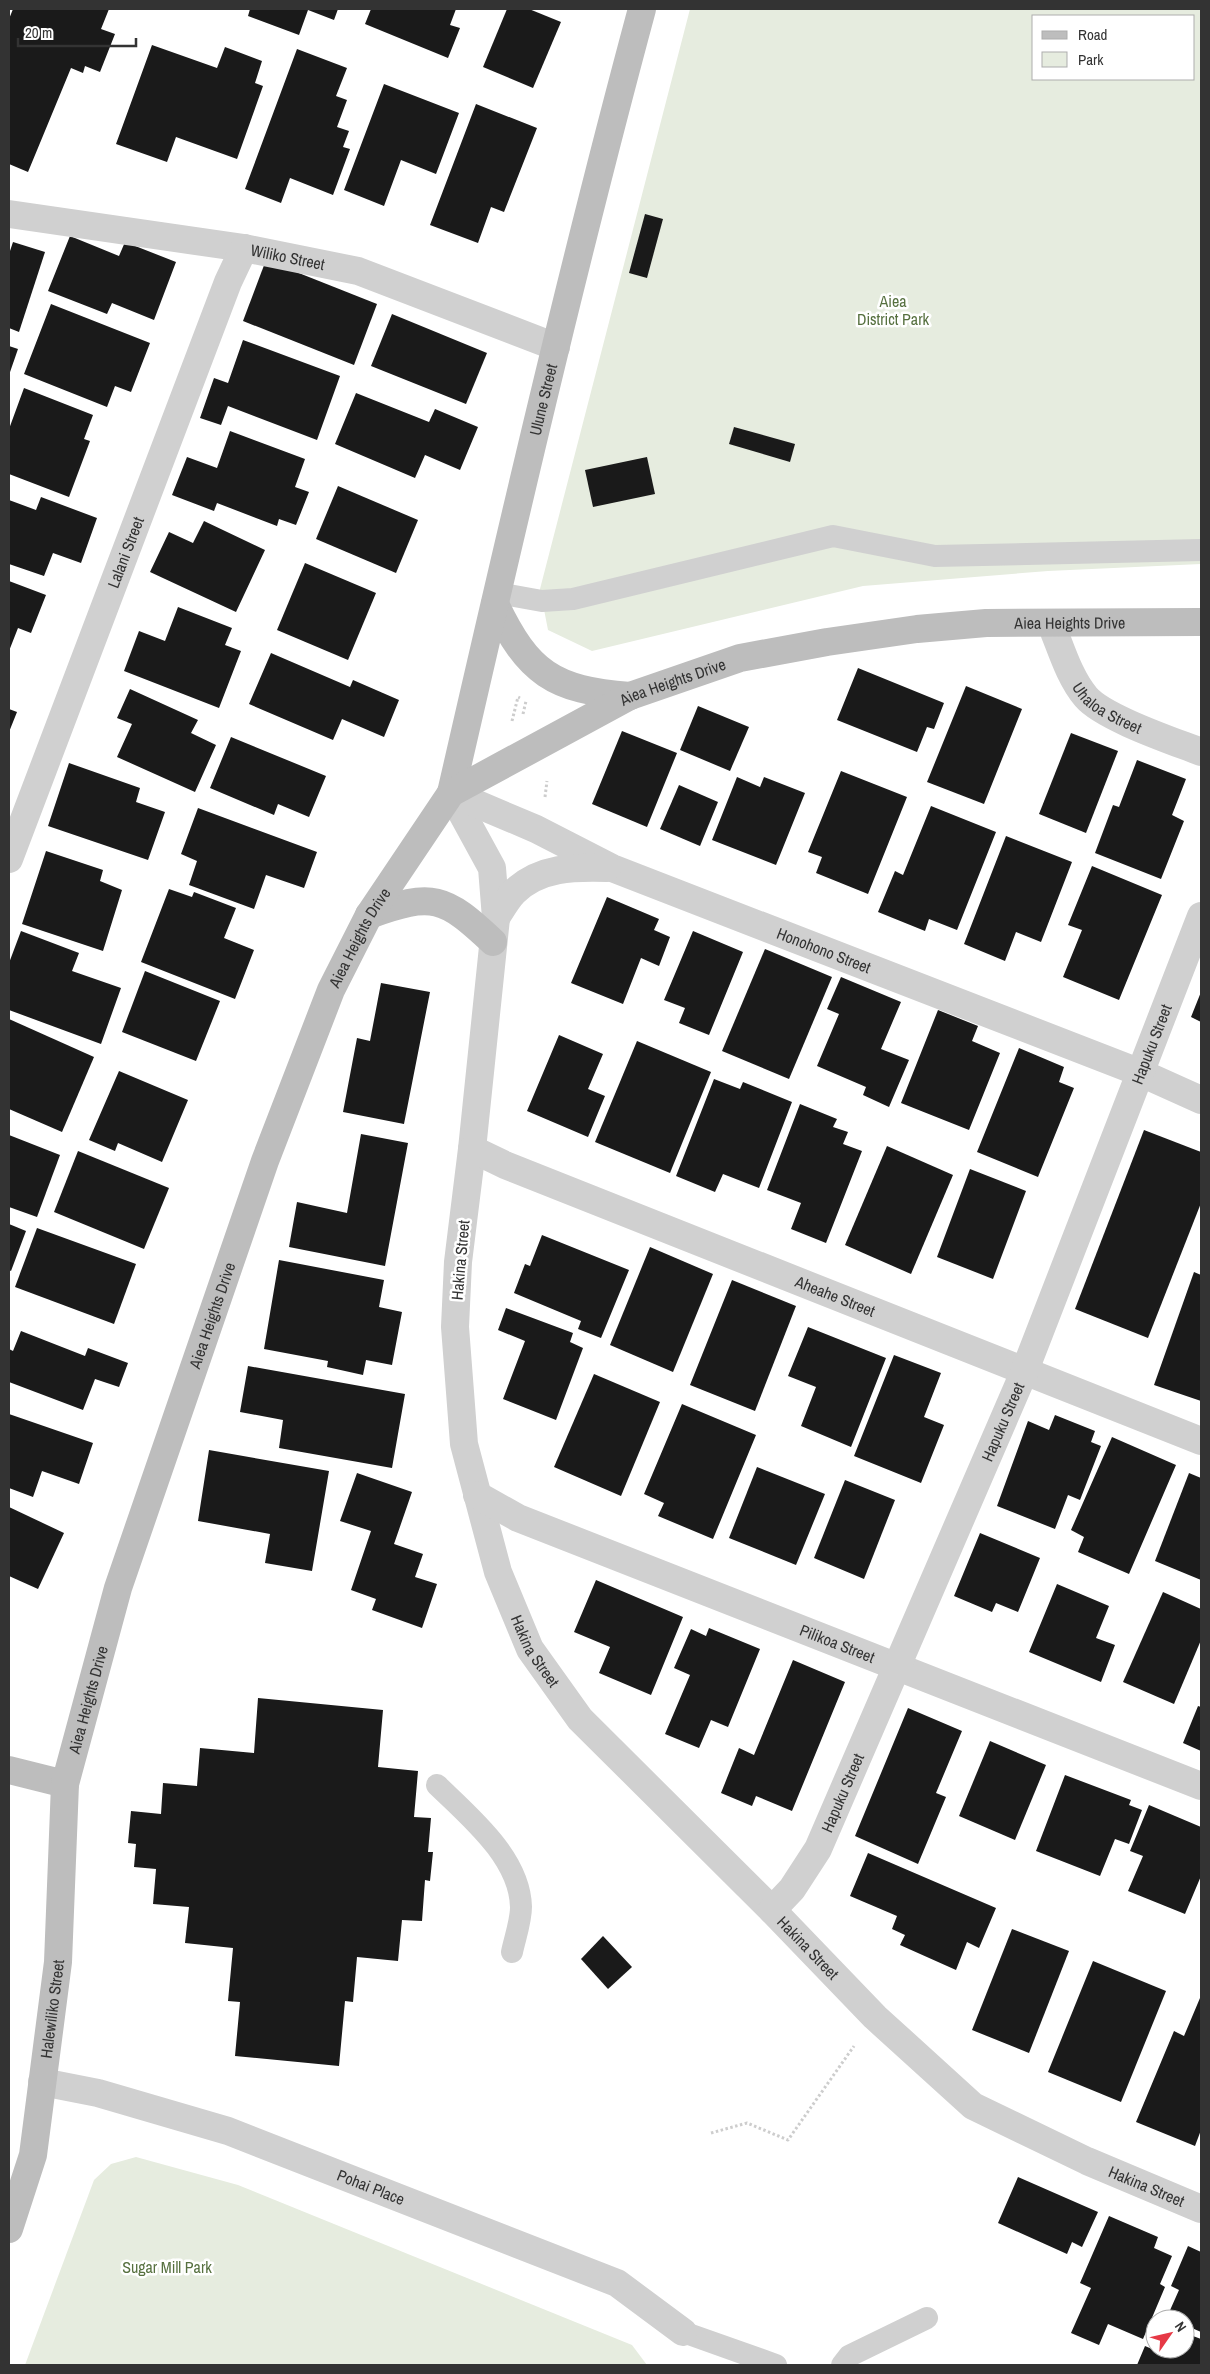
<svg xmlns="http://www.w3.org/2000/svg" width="1210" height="2374" font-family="'Archivo Narrow',sans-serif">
<rect width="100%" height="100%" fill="#fff"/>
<!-- green -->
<g fill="#e6ecdf" fill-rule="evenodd">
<path d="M690,9H1201V564L1048,571L863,586L592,651L548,630L540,589ZM1034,16H1194V79H1034Z"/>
<path d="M136,2157L238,2185L632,2345L647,2365H25L94,2180L111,2164Z"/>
</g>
<!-- building -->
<g fill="#1a1a1a">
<path d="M13,9H109L101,29L115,34L100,72L85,66L83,73L71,68L28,172L9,164V19Z"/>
<path d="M250,9H338L334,20L308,10L299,35L248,16Z"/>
<path d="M371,9H456L450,25L460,28L448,58L365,24Z"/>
<path d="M507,9H529L561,22L533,88L483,67Z"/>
<path d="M152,45L217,68L225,47L262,61L255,83L263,86L237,159L176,137L167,162L116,144Z"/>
<path d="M297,49L347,68L336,96L347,100L337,127L349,131L343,147L350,149L333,195L290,178L281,203L245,189Z"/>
<path d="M384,84L459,113L436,174L401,160L384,206L344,190Z"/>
<path d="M476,104L537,128L504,212L491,207L478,243L430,225Z"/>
<path d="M645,214L663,219L647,278L629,273Z"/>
<path d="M70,236L119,256L125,242L176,262L154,320L112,303L107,314L48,291Z"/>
<path d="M13,242L45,252L19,332L9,328V254Z"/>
<path d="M266,260L377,304L354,365L243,321Z"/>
<path d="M51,304L150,343L131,392L115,386L107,407L24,374Z"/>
<path d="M392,314L487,353L466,404L371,366Z"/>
<path d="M243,340L340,376L317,440L228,406L221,425L200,418L214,378L228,383Z"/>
<path d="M9,346L18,349L9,375Z"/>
<path d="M24,388L93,415L84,439L90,441L69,497L9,474V429Z"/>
<path d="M356,393L429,422L435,409L478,427L460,470L425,455L415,478L335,444Z"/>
<path d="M734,427L795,444L790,462L729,444Z"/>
<path d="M230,431L305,459L295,487L309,492L296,525L279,519L277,526L217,503L214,511L172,495L187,457L217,468Z"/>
<path d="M647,457L655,494L593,507L585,470Z"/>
<path d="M338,486L418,520L396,573L316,539Z"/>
<path d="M41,497L97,518L81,563L53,553L44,576L9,564V500L36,510Z"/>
<path d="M204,521L265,550L236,612L150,572L169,532L193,543Z"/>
<path d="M305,563L376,593L348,660L277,630Z"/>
<path d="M9,581L46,595L31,633L18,628L9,651Z"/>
<path d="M178,607L232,628L225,645L241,651L219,708L124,671L139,631L165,641Z"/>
<path d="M271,653L350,687L353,680L399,700L384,737L342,719L333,740L249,704Z"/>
<path d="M858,668L944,703L934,729L927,727L917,752L837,720Z"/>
<path d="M966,686L1022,709L984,804L927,782Z"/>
<path d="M130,689L198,720L191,733L216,745L195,792L117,757L132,724L117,718Z"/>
<path d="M698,706L749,727L730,771L680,750Z"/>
<path d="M9,709L17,712L9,732Z"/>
<path d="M622,731L677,753L647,827L592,804Z"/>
<path d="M1071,733L1118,751L1086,833L1039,814Z"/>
<path d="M231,737L326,776L309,817L278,804L274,815L210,788Z"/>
<path d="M1137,760L1186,779L1172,815L1184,821L1161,879L1095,853L1113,805L1119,807Z"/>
<path d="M69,763L140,788L136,802L165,812L148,860L48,826Z"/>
<path d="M841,771L907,797L868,894L816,873L822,857L808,852Z"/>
<path d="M737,777L760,787L764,777L805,793L776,865L712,840Z"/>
<path d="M679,785L718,802L700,846L660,829Z"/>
<path d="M931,806L996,832L957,930L929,919L925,931L878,912L895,871L903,875Z"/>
<path d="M198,808L317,852L304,888L266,875L254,909L189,885L197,861L181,854Z"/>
<path d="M1006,836L1072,862L1041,942L1016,932L1005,961L964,944Z"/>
<path d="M46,851L103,870L100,881L122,890L103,951L22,924Z"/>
<path d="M1092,866L1162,895L1119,1000L1063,977L1082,930L1068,925Z"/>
<path d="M169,889L192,897L194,892L236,908L224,938L254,950L235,999L141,962Z"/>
<path d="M607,897L659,919L654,930L670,937L659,966L641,958L623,1004L571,983Z"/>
<path d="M21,931L79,953L72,971L121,988L101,1044L9,1010V963Z"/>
<path d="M693,931L743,952L709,1035L679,1023L685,1008L664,1000Z"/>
<path d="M765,949L832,977L789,1079L722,1051Z"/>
<path d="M145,971L220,1001L196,1061L122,1032Z"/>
<path d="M841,977L901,1002L881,1049L909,1060L889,1107L863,1095L866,1087L817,1066L839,1014L827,1009Z"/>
<path d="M381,983L430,992L404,1124L343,1112L357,1038L370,1041Z"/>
<path d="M1201,992V1022L1191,1017Z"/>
<path d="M938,1010L978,1026L972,1041L1000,1053L969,1130L901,1103Z"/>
<path d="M9,1019L94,1057L62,1132L9,1109Z"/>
<path d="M559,1035L603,1054L588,1089L605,1096L588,1137L527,1111Z"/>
<path d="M637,1041L711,1072L670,1173L595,1142Z"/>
<path d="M1019,1048L1064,1067L1059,1082L1074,1088L1038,1177L977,1152Z"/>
<path d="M119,1071L188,1100L162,1162L118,1143L115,1151L89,1140Z"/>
<path d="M714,1079L740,1089L743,1082L792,1102L759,1188L723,1174L715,1192L676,1176Z"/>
<path d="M800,1104L837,1119L833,1127L848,1132L843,1144L862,1151L826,1243L791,1229L801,1203L767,1190Z"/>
<path d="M1144,1130L1201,1152V1203L1148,1338L1075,1309Z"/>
<path d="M361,1134L408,1143L385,1266L289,1247L297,1202L347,1213Z"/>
<path d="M9,1135L60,1155L37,1217L9,1207Z"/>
<path d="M887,1146L953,1175L911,1274L845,1245Z"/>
<path d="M78,1151L169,1188L144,1249L54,1212Z"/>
<path d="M970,1169L1026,1191L993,1279L937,1257Z"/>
<path d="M9,1224L26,1231L11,1271L9,1270Z"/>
<path d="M37,1228L136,1264L114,1324L15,1287Z"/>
<path d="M542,1235L629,1270L601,1338L578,1329L581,1321L514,1293L525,1264L530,1266Z"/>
<path d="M650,1247L713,1274L673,1372L610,1345Z"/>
<path d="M279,1260L384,1280L379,1307L402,1312L392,1365L366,1360L363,1375L327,1367L328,1361L264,1349Z"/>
<path d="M1194,1272L1201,1275V1401L1154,1385Z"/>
<path d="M732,1280L796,1306L755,1411L690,1385Z"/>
<path d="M506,1308L573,1333L570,1342L583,1348L556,1420L503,1399L525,1341L498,1330Z"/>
<path d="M808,1327L886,1358L851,1447L801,1426L816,1387L788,1376Z"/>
<path d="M21,1331L85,1356L88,1348L128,1363L119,1387L95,1379L83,1410L9,1382V1349L13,1351Z"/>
<path d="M894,1355L941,1373L924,1417L944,1425L921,1483L854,1456Z"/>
<path d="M248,1366L405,1394L392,1468L279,1448L283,1420L240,1412Z"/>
<path d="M594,1374L660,1402L621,1496L554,1467Z"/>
<path d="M682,1404L756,1435L713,1539L658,1516L664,1503L644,1494Z"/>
<path d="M9,1414L93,1443L79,1484L42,1471L33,1497L9,1488Z"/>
<path d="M1055,1415L1095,1431L1091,1442L1101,1446L1080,1500L1068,1495L1055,1529L997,1506L1028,1421L1049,1430Z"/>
<path d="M1112,1437L1176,1465L1129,1574L1078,1552L1084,1537L1071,1530Z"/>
<path d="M209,1450L329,1471L312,1571L265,1563L270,1534L198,1521Z"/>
<path d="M757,1467L825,1494L796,1565L729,1538Z"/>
<path d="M357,1473L412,1492L394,1544L423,1554L415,1577L437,1584L422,1628L372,1610L376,1599L351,1590L371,1531L340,1521Z"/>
<path d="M1189,1473L1201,1478V1580L1155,1561Z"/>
<path d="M845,1480L895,1500L864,1579L814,1558Z"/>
<path d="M9,1507L64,1533L38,1589L9,1576Z"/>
<path d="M980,1533L1040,1558L1018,1612L996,1603L992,1612L954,1596Z"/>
<path d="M596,1580L683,1617L651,1695L599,1673L610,1647L574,1632Z"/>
<path d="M1057,1584L1109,1606L1096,1638L1115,1645L1101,1682L1029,1652Z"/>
<path d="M1163,1592L1201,1609V1640L1174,1704L1123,1682Z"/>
<path d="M709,1628L760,1649L728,1727L711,1720L699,1748L665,1734L690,1675L674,1668L691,1629L706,1636Z"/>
<path d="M793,1660L845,1682L792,1811L756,1796L752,1806L721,1793L739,1748L754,1755Z"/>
<path d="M258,1698L383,1710L378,1767L418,1771L414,1817L431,1818L428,1852H433L430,1881L425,1880L422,1921L402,1920L398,1961L357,1957L353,2002L345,2001L339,2066L235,2056L240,2002L228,2001L233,1948L185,1943L189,1907L153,1904L156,1869L134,1867L136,1844L128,1843L131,1811L161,1814L163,1783L197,1786L200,1748L254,1753Z"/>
<path d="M1198,1706L1201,1707V1751L1183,1743Z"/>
<path d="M908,1708L962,1731L936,1793L946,1797L918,1864L855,1836Z"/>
<path d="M990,1741L1046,1765L1015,1840L959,1816Z"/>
<path d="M1065,1775L1131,1800L1129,1805L1142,1810L1129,1844L1115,1839L1100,1876L1036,1851Z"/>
<path d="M1149,1805L1201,1827V1876L1185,1914L1128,1891L1143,1856L1130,1851Z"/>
<path d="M868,1853L996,1908L979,1948L967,1942L956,1970L900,1945L905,1935L892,1929L897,1916L850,1896Z"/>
<path d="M1012,1929L1069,1951L1029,2053L972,2030Z"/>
<path d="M603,1936L632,1967L608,1989L581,1959Z"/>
<path d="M1093,1961L1166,1991L1121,2102L1048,2072Z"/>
<path d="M1200,1998L1201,2130L1195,2146L1136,2122L1174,2031L1184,2036Z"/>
<path d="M1018,2177L1098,2212L1082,2247L1072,2242L1067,2254L998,2223Z"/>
<path d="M1109,2216L1158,2237L1154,2248L1172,2256L1160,2284L1165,2287L1143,2339L1108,2324L1099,2345L1071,2333L1091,2288L1080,2283Z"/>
<path d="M1188,2246L1201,2252V2332L1185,2325V2319H1172L1167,2317L1179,2290L1171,2286Z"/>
<path d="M1185,2333L1201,2339V2365H1137L1145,2346L1159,2352L1160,2349H1185Z"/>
</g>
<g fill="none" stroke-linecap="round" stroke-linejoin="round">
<!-- path -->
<g stroke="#cdcdcd" stroke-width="3" stroke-dasharray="2.5 2.5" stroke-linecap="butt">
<path d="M523,714L526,701"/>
<path d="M512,721L518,697L520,698"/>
<path d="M545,797L547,781"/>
<path d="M711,2133L747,2123L788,2140L854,2046"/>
</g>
<!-- lane -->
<g stroke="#d0d0d0" stroke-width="22">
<path d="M498,593L542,601L573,599L833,536L935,556L1201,550"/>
<path d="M437,1785C470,1817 520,1858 521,1907C521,1921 515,1938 512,1952"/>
<path d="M683,2332L776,2365"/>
<path d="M842,2365L849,2356L927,2318"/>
</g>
<!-- street -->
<g stroke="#d0d0d0" stroke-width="28">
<path id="s1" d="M9,214L244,248L358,271L556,347"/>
<path id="s2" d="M1051,624C1061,648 1069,677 1086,697C1104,718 1173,741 1201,752"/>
<path id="s3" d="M451,793L492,868L496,918L472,1149L458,1262L455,1327L464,1444L498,1572L530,1649L580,1719L772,1910L875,2017L973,2106L1087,2161L1201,2209"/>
<path id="s4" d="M451,793L536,829L612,868L1141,1073L1201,1100"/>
<path id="s5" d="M9,859L228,282L244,248"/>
<path d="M496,918C501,910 507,899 514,892C540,867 574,867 607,868"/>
<path id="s6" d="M472,1149L505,1165L1201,1441"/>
<path id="s7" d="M477,1495L518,1518L1201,1786"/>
<path id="s8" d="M772,1910L792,1889L818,1849L1025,1370L1201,916"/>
<path id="s9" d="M42,2082L98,2093L228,2131L617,2283L683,2332"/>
</g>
<!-- secondary -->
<g stroke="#bdbdbd" stroke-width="28">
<path d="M495,604C528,673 553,690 630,696"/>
<path id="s10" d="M451,793C511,531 572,269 642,9"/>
<path d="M369,915C433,892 444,896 493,942"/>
<path d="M9,1770L65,1784"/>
<path id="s11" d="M9,2229L33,2155L58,1962L65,1784L118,1588L265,1161L331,990L369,915L451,793L630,696L740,658L827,642L917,629L986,623L1201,622"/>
</g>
</g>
<g text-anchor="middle" stroke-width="5" stroke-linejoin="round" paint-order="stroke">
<!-- street labels -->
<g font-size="16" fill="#333" stroke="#fff">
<text dy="6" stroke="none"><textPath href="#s1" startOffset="282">Wiliko Street</textPath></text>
<text dy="6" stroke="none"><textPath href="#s10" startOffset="404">Ulune Street</textPath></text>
<text dy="6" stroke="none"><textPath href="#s5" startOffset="328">Lalani Street</textPath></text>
<text dy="6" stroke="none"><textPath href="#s11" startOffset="2172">Aiea Heights Drive</textPath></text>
<text dy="6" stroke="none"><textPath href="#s11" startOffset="1768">Aiea Heights Drive</textPath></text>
<text dy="6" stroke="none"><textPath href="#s2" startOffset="105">Uhaloa Street</textPath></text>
<text dy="6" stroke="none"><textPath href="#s11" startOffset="1348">Aiea Heights Drive</textPath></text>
<text dy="6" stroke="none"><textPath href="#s4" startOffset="405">Honohono Street</textPath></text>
<text dy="6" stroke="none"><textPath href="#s8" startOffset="948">Hapuku Street</textPath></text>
<text transform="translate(460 1260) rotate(-85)" y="6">Hakina Street</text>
<text dy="6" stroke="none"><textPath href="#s6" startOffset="392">Aheahe Street</textPath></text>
<text dy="6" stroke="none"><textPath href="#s11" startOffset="942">Aiea Heights Drive</textPath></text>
<text dy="6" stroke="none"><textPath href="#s8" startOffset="542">Hapuku Street</textPath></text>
<text dy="6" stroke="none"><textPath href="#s7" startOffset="390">Pilikoa Street</textPath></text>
<text dy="6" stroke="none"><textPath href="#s3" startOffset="884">Hakina Street</textPath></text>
<text dy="6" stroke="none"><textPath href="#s11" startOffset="538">Aiea Heights Drive</textPath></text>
<text dy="6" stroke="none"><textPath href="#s8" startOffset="138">Hapuku Street</textPath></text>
<text dy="6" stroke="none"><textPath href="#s3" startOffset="1289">Hakina Street</textPath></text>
<text dy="6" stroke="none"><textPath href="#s11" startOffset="225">Halewiliko Street</textPath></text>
<text dy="6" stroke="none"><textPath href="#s9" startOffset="346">Pohai Place</textPath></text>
<text dy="6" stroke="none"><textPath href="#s3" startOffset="1709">Hakina Street</textPath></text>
</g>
<!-- park labels -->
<g font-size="16" fill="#56703f" stroke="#fff">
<text x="893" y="307">Aiea<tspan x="893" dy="18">District Park</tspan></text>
<text x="167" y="2273">Sugar Mill Park</text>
</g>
</g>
<!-- border -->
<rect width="1210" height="2374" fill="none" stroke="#333333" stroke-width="20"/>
<!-- legend -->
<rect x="1032" y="15" width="162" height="65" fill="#ffffff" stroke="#adadad"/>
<rect x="1042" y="31" width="25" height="8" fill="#bdbdbd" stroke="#adadad"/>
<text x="1078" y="40" font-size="15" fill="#333333">Road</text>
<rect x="1042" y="52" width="25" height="15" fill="#e6ecdf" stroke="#adadad"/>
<text x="1078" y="65" font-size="15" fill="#333333">Park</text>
<!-- north arrow -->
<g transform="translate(1170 2334) rotate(56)"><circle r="24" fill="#ffffff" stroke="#adadad"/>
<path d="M0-4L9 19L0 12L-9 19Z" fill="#e63946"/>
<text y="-8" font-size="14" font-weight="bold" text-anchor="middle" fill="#333333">N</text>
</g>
<!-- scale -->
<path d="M18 38v8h118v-8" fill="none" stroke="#333333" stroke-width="2.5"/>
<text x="25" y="38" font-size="15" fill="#333333" stroke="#ffffff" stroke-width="4" paint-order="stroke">20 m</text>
</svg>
